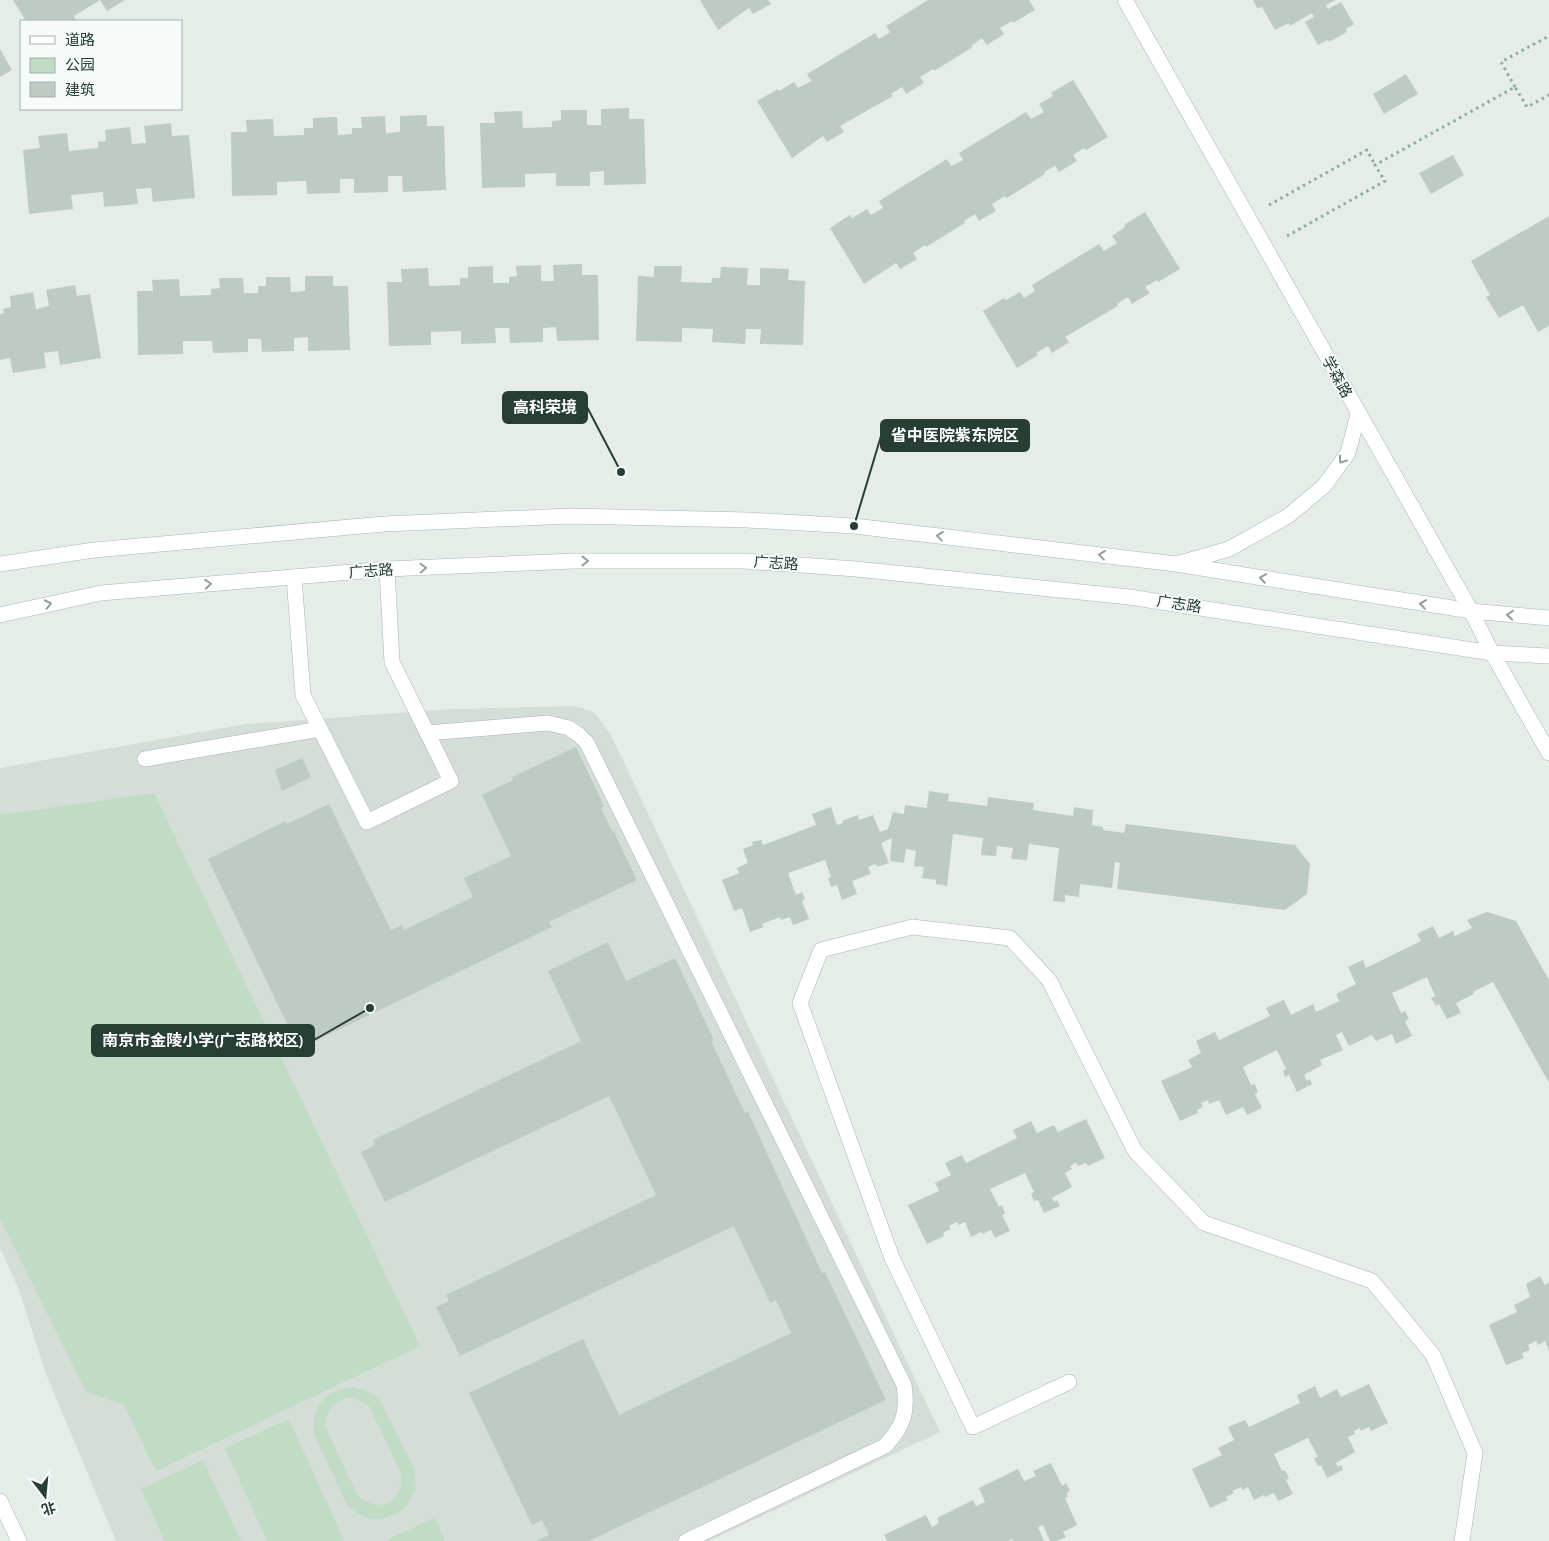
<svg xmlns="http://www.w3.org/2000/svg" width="1549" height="1541" font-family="'Alegreya Sans','Noto Sans SC',sans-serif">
<rect width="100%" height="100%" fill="#e6ede9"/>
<!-- built -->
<path fill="#d4ddd8" d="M576,706L595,713L611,735L940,1432L709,1541H116L46,1374L19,1290L0,1248V768L246,724L452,709Z"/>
<!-- green -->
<g fill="#c1dcc4" fill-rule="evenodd">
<path d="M154,793L420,1346L156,1471L124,1405L86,1392L0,1219V815Z"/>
<path d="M353,1387C365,1390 373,1393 381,1402L414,1468C415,1476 417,1484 414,1492C408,1511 386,1523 367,1518C359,1515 353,1510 347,1505L314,1434C311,1405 324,1391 353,1387ZM345,1398C355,1398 361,1400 369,1406L401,1473C404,1503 380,1514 358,1496L325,1427C326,1412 332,1404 345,1398Z"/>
<path d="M289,1419L344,1540L341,1541H267L225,1448Z"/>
<path d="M203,1460L241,1541H165L141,1489Z"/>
<path d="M435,1518L445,1541H389L388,1539Z"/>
</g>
<!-- building -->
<g fill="#becbc4">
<path d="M13,0H125L107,11L100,0L74,16L77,21H26Z"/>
<path d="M700,0H768L771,4L753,14L749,8L718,30Z"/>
<path d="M928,0H1029L1035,10L1013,23L1012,21L1000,28L1004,34L987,45L982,38L971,46L973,47L934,71L933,69L920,77L924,83L906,94L902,87L891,94L893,96L840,126L844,132L827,142L823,136L792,158L757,101L778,89L779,91L794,82L798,88L811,81L807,74L875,33L879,39L890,32L886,26Z"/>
<path d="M1253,0H1336L1326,5L1328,9L1341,2L1354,24L1346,29L1347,32L1329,42L1328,40L1318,45L1305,22L1314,17L1312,13L1290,26L1289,23L1275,30L1262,7L1257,8Z"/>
<path d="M0,49L12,70L0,77Z"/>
<path d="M1406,74L1418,94L1384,114L1373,94Z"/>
<path d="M1073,80L1108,137L1086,150L1084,148L1073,155L1077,161L1059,172L1055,166L1044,172L1045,174L1007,198L1005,196L992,204L996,211L979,221L975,214L964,221L965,223L926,247L925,245L913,253L917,259L900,269L896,263L864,284L830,228L850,215L852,218L867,209L871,215L883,208L879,201L947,159L951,166L963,160L959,153L1026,112L1031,119L1044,112L1039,104L1053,96L1051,93Z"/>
<path d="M629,108V119H644L646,184L604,185V171L590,172V186H556V173L525,174V187L482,188L480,123H495L494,112L522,111L523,128L552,127V121L561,120V110H587V125H601V109Z"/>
<path d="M427,115V126H444L446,190L403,192L402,176H388V192L354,193V179H340V193L307,194L306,181L277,182V195L232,196L231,132H247L246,120L273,119L274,136L304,135V128H313V118L337,117L338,135L352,134V128H362L361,117L385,116L386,133L400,132V116Z"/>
<path d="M171,123L172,136L189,135L195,198L153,202L151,188L136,189L138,204L104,207L103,192L71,195L73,209L29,214L23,150L40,148L38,136L67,133L69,151L98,148V142L106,141L105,130L130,127L132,144L146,143L144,126Z"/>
<path d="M1453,155L1464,175L1431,194L1419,173Z"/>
<path d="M1145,212L1180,269L1158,282L1157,280L1145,287L1150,293L1132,304L1128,297L1117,304L1118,306L1065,337L1069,342L1052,353L1048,346L1036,353L1038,355L1017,368L983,311L1004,298L1006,300L1020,292L1024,298L1035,291L1032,285L1099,244L1104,251L1117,243L1112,236L1125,227L1124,225Z"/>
<path d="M1549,216V326L1538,332L1523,305L1499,318L1486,297L1490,295L1471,261Z"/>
<path d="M582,264V275H598L599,340L557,341L556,327L543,328V342L510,343L509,328H495L496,343L461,344V331L431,332V345L389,346L387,282H402L401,269L428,268L429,286L460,285V278H468V267L493,266V283H509V277L517,276L516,266L541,265V281H554L553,265Z"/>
<path d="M654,266H682L681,282L711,283L712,278H720L721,267L748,268L747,285H760V268L789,269L788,280L805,281L803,345L760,344L761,329H746L745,344L712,342L713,329L682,328V342L636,341L638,276L654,277Z"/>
<path d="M305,276H333V286H348L350,350L308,351V337L294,338V351L262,352L261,339H248V352L213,353L212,341H183V354L138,355L137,291H153L152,280L179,279L180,296L211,295V289L220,288L219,278H243L244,293H258V286H266V277H290L291,292L305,291Z"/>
<path d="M75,285L77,296L90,294L101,358L60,365L58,351L44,353L46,368L13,373L10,358L0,360V314L4,313L3,309L11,307L10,296L33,292L36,309L49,306L46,290Z"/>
<path d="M576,747L604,806L601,808L612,831L613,830L637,880L549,922L552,927L309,1044L302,1027L291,1032L208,859L286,821L287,824L329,804L391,930L402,925L404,930L473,897L464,878L511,856L482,795L513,780L512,777Z"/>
<path d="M302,758L311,777L282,791L275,770Z"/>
<path d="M929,791L949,794L948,801L987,806L988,797L1034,803L1033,810L1073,816L1074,807L1093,810L1092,825L1103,827V830L1124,833L1126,824L1295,845L1310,864L1307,894L1285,910L1117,889L1120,863L1115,862L1112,888L1080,884L1079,897L1065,895V902L1053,901L1059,848L1029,844L1027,860L1011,859L1013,848L997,846L996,856L981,855L983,838L953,834L947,886L936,884V880L922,878L924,867L914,866L916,851L906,849L904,863L890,861L892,838L881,843L889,863L877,867L876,864L868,867L871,874L852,881L857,894L842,900L837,885L831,887L828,878L831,877L825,860L788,873L796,895L802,892L805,899L802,901L809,919L793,925L790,917L781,920L780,917L762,924L764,927L750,932L742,908L734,911L722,880L739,873L737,868L748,863L743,849L753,845L752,842L761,840L763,845L816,825L812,814L831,807L837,825L843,823L842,821L858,815L859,820L873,815L880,832L888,829L893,812L904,814L905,805L927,808Z"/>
<path d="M1487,912L1516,921L1549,980V1083L1493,982L1473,992L1474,994L1456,1003L1461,1013L1447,1019L1439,1004L1436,1006L1431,998L1435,996L1427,977L1392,993L1401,1013L1405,1011L1409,1019L1405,1021L1412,1036L1396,1044L1392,1034L1376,1041L1372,1035L1349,1046L1342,1032L1336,1035L1343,1050L1320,1060L1322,1065L1304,1075L1307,1081L1310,1079L1312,1084L1297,1092L1289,1075L1285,1077L1283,1071L1286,1069L1277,1050L1243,1067L1251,1085L1255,1084L1258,1092L1255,1094L1262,1108L1247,1115L1243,1107L1226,1115L1219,1100L1209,1104L1208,1100L1201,1103L1203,1107L1197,1110L1198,1113L1180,1121L1161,1081L1192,1067L1188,1060L1201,1053L1196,1041L1215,1032L1219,1040L1270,1016L1266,1008L1284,1000L1291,1015L1313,1004L1316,1012L1339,1001L1336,994L1356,984L1348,967L1363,960L1366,968L1421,941L1417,934L1433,926L1439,938L1453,931L1455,936L1472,928L1467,920Z"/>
<path d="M608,942L626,981L675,958L714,1040L711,1041L745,1113L748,1112L822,1273L825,1272L886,1400L589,1541H536L549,1535L542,1520L532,1525L469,1393L583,1339L619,1415L791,1333L776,1300L770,1303L734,1226L460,1356L436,1307L449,1301L446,1295L656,1195L609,1096L385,1202L361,1152L375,1145L373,1140L581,1041L548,971Z"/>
<path d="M1086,1119L1105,1158L1088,1166L1086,1163L1078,1166L1076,1163L1070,1166L1072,1169L1065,1173L1072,1187L1052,1198L1054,1202L1057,1200L1060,1206L1044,1213L1038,1200L1034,1201L1031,1194L1034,1192L1025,1173L990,1189L999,1207L1002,1205L1005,1214L1002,1215L1010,1231L995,1238L991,1230L983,1234L981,1232L971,1237L965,1222L958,1225L957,1222L949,1226L951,1229L943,1233L944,1236L927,1244L908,1205L939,1191L935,1183L951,1175L945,1163L962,1155L966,1163L1017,1138L1013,1130L1031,1121L1037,1133L1054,1125L1058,1132Z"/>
<path d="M1540,1276L1545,1285L1549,1282V1351L1545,1341L1538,1345L1536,1341L1528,1345L1530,1350L1522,1353L1524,1358L1506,1365L1489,1325L1517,1312L1514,1305L1530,1297L1526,1284Z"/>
<path d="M1369,1384L1388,1423L1371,1431L1369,1427L1361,1431L1360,1428L1354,1431L1355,1434L1348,1437L1355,1452L1336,1463L1338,1467L1341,1465L1343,1470L1327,1478L1321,1465L1318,1466L1314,1458L1318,1457L1308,1438L1274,1454L1282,1471L1285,1470L1289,1478L1286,1480L1293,1494L1278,1501L1274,1493L1265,1497L1264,1495L1254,1500L1248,1487L1242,1490L1241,1487L1232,1491L1234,1493L1226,1497L1228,1500L1210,1508L1192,1469L1222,1455L1218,1448L1234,1440L1228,1427L1245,1420L1249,1427L1300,1403L1297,1395L1315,1386L1320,1398L1337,1389L1341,1397Z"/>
<path d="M1051,1463L1062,1486L1066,1483L1070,1491L1067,1493L1068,1497L1065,1498L1077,1525L1063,1532L1066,1537L1057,1541H1050L1043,1525L1038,1527L1044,1541H1013L1012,1539L1008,1541H887L884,1535L926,1515L932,1527L939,1523L937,1518L973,1500L976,1506L985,1502L979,1488L1018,1469L1024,1481L1036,1476L1033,1471Z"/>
</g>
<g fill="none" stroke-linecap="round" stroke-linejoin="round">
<defs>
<g id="lane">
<path d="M294,577L303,695L367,822L451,781L392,662L387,569"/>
<path d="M427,733L548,723L569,728L579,735L587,743L904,1385C908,1411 904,1426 885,1446L686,1541"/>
<path d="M145,759L320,729"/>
<path d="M1069,1382L973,1427L892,1258L800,1003L821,950L912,927L1010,938L1049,980L1135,1151L1204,1223L1372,1281L1433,1355L1475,1453L1462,1541"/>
</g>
<g id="secondary">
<path d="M1125,0L1471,611L1492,653L1549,753"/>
<path d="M1180,563L1229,549L1288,516L1324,486L1348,453L1358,414"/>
<path d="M0,564L94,550L384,524L570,516L748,520L854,526L1176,564L1471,611L1549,618"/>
<path d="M0,615L101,593L387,569L573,561H744L856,569L1129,597L1492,653L1549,656"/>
<path d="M0,1501L19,1541"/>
</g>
</defs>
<!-- lane casing -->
<use href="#lane" stroke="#a9b5af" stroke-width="16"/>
<!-- secondary casing -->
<use href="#secondary" stroke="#a5b8af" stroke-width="16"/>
<!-- path -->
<g stroke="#8aae9c" stroke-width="3" stroke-dasharray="2.5 4" stroke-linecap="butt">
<path d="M1515,87L1501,62L1549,36"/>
<path d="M1269,205L1367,150L1375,165"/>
<path d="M1287,236L1385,181L1375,165L1515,87L1527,107L1549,95"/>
</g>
<!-- lane -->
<use href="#lane" stroke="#fff" stroke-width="15"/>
<!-- secondary -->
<use href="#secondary" stroke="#fff" stroke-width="15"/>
</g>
<!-- one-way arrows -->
<defs><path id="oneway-chevron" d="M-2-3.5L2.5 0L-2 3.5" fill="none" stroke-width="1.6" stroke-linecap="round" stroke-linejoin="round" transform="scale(1.25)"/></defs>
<g stroke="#929e9a">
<use href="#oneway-chevron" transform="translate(1342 460) rotate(125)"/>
<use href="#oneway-chevron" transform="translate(940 536) rotate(-173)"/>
<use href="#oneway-chevron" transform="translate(1102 555) rotate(-173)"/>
<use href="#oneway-chevron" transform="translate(585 561)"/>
<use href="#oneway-chevron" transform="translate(423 568) rotate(-3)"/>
<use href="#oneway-chevron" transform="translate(1263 578) rotate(-171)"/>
<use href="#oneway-chevron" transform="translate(208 584) rotate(-5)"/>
<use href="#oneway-chevron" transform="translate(48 604) rotate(-12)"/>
<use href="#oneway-chevron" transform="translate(1423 604) rotate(-171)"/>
<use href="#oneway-chevron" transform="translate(1510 615) rotate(-175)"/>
</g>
<g text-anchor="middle" stroke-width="4" stroke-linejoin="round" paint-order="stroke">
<!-- street labels -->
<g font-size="15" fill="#263e34" stroke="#f6faf8">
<text transform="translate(1337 377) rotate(61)" y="5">学森路</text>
<text transform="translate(776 563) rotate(4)" y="5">广志路</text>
<text transform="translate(371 571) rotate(-4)" y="5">广志路</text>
<text transform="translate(1179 604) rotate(9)" y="5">广志路</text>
</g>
</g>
<!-- callouts -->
<path fill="none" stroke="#263e34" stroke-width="2" d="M621 472L587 407M854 526L881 436M370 1008L314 1040"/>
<g fill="#263e34" stroke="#f6faf8" stroke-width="2">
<circle cx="621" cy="472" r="5"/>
<circle cx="854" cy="526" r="5"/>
<circle cx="370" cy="1008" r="5"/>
</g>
<g fill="#263e34" stroke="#263e34" stroke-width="2">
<rect x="503" y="392" width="84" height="31" rx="5"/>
<rect x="881" y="420" width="148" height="31" rx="5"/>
<rect x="92" y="1025" width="222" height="31" rx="5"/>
</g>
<g font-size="16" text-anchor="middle" font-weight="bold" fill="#fff">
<text x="545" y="413">高科荣境</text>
<text x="955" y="441">省中医院紫东院区</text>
<text x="203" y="1046">南京市金陵小学(广志路校区)</text>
</g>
<!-- legend -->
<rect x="20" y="20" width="162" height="90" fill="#f6faf8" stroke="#a3afaa"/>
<rect x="30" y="36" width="25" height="8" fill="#ffffff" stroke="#a3afaa"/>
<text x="65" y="45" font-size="15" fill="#263e34">道路</text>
<rect x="30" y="58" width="25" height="15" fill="#c1dcc4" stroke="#a3afaa"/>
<text x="65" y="70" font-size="15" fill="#263e34">公园</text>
<rect x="30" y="82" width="25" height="15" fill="#becbc4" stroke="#a3afaa"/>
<text x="65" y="95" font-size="15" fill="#263e34">建筑</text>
<!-- north arrow -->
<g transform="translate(45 1496) rotate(164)" stroke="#f6faf8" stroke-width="4" paint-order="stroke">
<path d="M0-4L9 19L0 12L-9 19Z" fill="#263e34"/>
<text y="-8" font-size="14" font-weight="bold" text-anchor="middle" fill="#263e34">北</text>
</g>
</svg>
